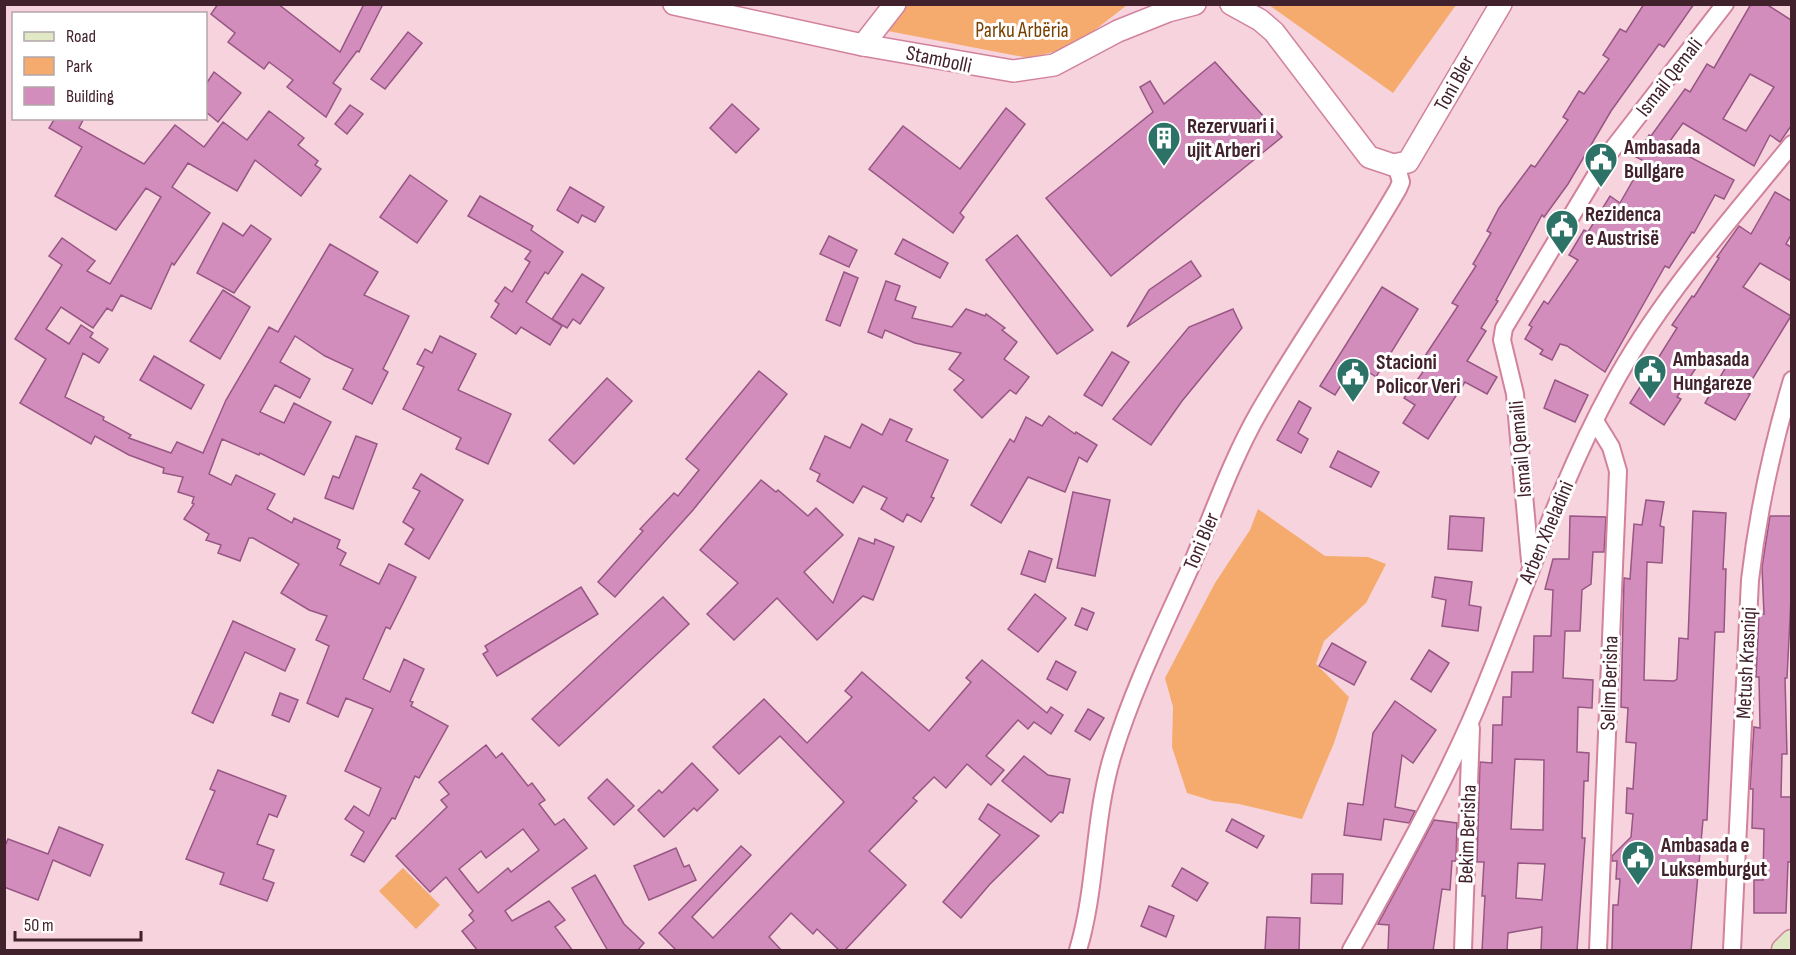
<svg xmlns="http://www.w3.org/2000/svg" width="1796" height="955" font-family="'Sofia Sans Condensed',sans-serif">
<rect width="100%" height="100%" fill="#f6d3dd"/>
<!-- green -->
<g fill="#f5ab6d">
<path d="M907,5H1147H1127L1073,47L1029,58L888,31Z"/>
<path d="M1269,5H1456L1393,93Z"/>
<path d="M1258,509L1325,556L1368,557L1386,564L1366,603L1324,641L1316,664L1349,697L1334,743L1302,819L1239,804L1213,801L1187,793L1172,747L1173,707L1165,678L1215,583L1250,530Z"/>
<path d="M403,868L440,905L416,929L379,891Z"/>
</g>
<!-- building -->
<g fill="#d38dbc" stroke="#975683" stroke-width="1.5" fill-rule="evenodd">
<path d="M218,4H278L340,52L364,4H383L359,52L357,51L333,83L341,89L326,117L287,87L293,80L269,62L264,69L228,42L235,33L211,14Z"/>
<path d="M1644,4H1694L1664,47L1659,44L1611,111L1568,184L1544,217L1542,215L1496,300L1498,301L1481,328L1486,331L1467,361L1497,377L1487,394L1465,382L1428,439L1403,423L1415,405L1404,398L1423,372L1417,368L1458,306L1452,303L1476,266L1473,264L1491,233L1487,231L1499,208L1531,165L1535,167L1568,120L1563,117L1579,91L1584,94L1609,59L1603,55L1620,29L1626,32Z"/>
<path d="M1751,4H1766L1791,20V126L1780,142L1770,135L1754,166L1683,123L1667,145L1734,180L1724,199L1715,195L1694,233L1692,232L1669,268L1665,266L1605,372L1567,346L1560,344L1552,360L1540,354L1543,350L1525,339L1532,327L1529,325L1544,301L1548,304L1578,260L1569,255L1584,230L1588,232L1610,196L1620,203L1644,161L1636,157L1649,135L1651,136L1685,89L1690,92L1707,64L1714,68ZM1750,74L1774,87L1746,131L1723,119Z"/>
<path d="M408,32L422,43L385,89L371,79Z"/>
<path d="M1215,62L1282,137L1111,276L1046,198L1153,112L1140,87L1150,81L1164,104Z"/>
<path d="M214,72L241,93L218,122L206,112V84Z"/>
<path d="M732,104L759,129L736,153L710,128Z"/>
<path d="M350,105L363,114L347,134L335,124Z"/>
<path d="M1006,108L1025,124L960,213L964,217L953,233L869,169L903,126L960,169Z"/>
<path d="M269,111L304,138L298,145L318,161L315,165L321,169L301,196L255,160L237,191L188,163L172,187L210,213L174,265L172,263L151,309L121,295L112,311L107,308L93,328L61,307L46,329L69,344L81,325L93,333L90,337L108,349L99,363L83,353L65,397L104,417L103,420L131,435L129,438L171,453L177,442L203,453L226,400L269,327L278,332L330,244L378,272L364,295L409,316L383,369L388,372L372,404L343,389L353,369L325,356L295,336L280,362L310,379L300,398L275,385L260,412L284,423L294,403L331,422L304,475L260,453L259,455L222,439L209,474L231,485L236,475L275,494L267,509L292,523L294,518L340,540L337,548L346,553L340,565L379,584L389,564L416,577L390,629L386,627L363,679L390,692L404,659L424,669L410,701L413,702L411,706L448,726L419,778L415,776L395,819L392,818L364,862L351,855L364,832L345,819L354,806L369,816L381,788L345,771L373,709L346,698L338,717L307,703L329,646L316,640L327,616L309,610L281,593L299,564L253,538H249L240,561L218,553L221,545L206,540L209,534L184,519L194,504L192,503L194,497L178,492L183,477L163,473L164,468L129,455L95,436L91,444L20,403L46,359L15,339L62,265L49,256L62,238L95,261L87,271L110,284L161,197L146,188L116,230L55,196L82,147L49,128L55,118H84L79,128L144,164L175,125L204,147L223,122L247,140Z"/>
<path d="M410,175L447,201L417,243L380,217Z"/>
<path d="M570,187L604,207L595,222L582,215L578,223L557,210Z"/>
<path d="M1775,192L1791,201V235L1786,244L1791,247V281L1760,263L1743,287L1791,316L1745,391L1750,394L1735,420L1705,403L1726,367L1705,354L1677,397L1681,399L1664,425L1630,403L1677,328L1672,325L1692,296L1694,297L1719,258L1717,257L1739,226L1751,234Z"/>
<path d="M480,196L533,226L531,230L563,252L548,274L545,272L526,302L562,326L550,345L521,327L516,334L491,317L499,304L495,301L505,287L512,292L530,262L525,259L531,251L468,216Z"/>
<path d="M223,223L243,236L251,225L271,239L234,293L197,273Z"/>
<path d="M1017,235L1093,330L1057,354L986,260Z"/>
<path d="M829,236L857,250L849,267L820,254Z"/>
<path d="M903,239L948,263L940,278L895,254Z"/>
<path d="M1191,261L1201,276L1127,327L1149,290Z"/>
<path d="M844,272L858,278L840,326L826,320Z"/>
<path d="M582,274L604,288L580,324L573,319L567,328L552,319Z"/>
<path d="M886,281L900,286L895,300L916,307L912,318L952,327L966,309L985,316L986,314L1005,328L1002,330L1017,342L1004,359L1029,377L1016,394L1010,390L982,418L954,390L964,380L949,369L961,353L915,343L885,330L882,338L868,332Z"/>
<path d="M1382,287L1418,309L1376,377L1355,363L1335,395L1320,386Z"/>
<path d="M223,290L250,307L220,359L190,341Z"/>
<path d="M1233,309L1242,328L1182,401L1151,445L1113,419L1189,327Z"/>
<path d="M440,336L476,354L458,390L511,414L488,464L456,449L461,438L403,409L424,367L417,364L425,349L432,353Z"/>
<path d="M1112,352L1129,362L1102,406L1084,395Z"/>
<path d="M154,356L204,385L191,409L140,380Z"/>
<path d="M759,371L787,394L693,510L615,597L598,582L643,531L640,529L674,493L678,496L699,470L686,459Z"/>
<path d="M607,378L632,401L574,464L549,440Z"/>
<path d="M1555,380L1588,395L1575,422L1544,408Z"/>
<path d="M1299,401L1311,408L1298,433L1308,439L1301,453L1277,440Z"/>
<path d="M1049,416L1075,434L1076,432L1097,445L1087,462L1079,457L1065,492L1028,477L1001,523L971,505L1010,439L1014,442L1026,417L1042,426Z"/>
<path d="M890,419L912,429L906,441L948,460L931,497L934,498L921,522L907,514L903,522L881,509L887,498L863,486L853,503L817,481L820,474L810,469L825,436L850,448L862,424L882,435Z"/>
<path d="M356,436L377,444L353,509L325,498L333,476L339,478Z"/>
<path d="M1338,451L1379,472L1371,487L1330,467Z"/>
<path d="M421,474L463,500L429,559L405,544L414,529L403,522L420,491L413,488Z"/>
<path d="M761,480L776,492L778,490L808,516L816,508L843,535L804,572L833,603L859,538L874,544L875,539L894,547L873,600L863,596L817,640L777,598L734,640L707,614L738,583L700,550Z"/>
<path d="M1073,492L1110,500L1095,576L1057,568Z"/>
<path d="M1646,500L1664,502L1660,526L1664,527L1662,563L1647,562L1644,680L1674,681L1677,679L1679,638L1688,639L1693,511L1726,513L1723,569H1726L1724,632H1715L1707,820H1703L1691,951H1612L1613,905H1618L1620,879H1616L1617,861H1612V856L1631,837L1633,814L1626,813L1627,788L1633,789L1636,743L1626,742L1628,708L1621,707L1624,578L1630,579L1634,524L1642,525Z"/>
<path d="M1450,516L1484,518L1482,551L1448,549Z"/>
<path d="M1570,516L1606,517L1604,552H1593L1591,584L1582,590L1580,631H1565L1563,678L1593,680L1592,708L1578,707L1577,752L1589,753L1588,781H1584L1582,838H1585L1577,951H1541L1542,927L1508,933L1507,951H1482L1485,896H1482L1484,862H1477L1480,762L1492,763L1493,725H1502L1503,697H1511L1512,672H1533L1534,636H1551L1553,590L1545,589L1553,559H1569ZM1515,759L1544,760L1543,830L1511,829ZM1518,863L1545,864L1542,900L1516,898Z"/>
<path d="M1770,516H1791V599L1787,678H1785L1787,754H1782L1781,797H1791V862H1788L1786,913H1754V880H1763L1764,829L1752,828L1753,789H1750L1754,727L1760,728L1759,677H1756L1759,614H1764L1762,567Z"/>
<path d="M1029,551L1052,559L1045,582L1021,574Z"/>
<path d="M1435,577L1472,582L1469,605L1481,607L1478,631L1442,626L1446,600L1432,597Z"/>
<path d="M581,587L598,614L497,676L483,654L488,651L485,646Z"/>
<path d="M1035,594L1066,618L1038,652L1008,629Z"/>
<path d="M663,597L689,624L559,746L532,719Z"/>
<path d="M1082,608L1094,613L1087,630L1075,625Z"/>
<path d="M233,621L295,649L285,671L245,652L213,723L192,713Z"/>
<path d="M1332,643L1366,662L1354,685L1319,666Z"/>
<path d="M1429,650L1449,663L1431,692L1411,679Z"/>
<path d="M982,660L1047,713L1051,707L1063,715L1051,734L1034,722L1028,729L1018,720L986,756L1004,770L991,785L967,764L946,788L934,777L913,798L917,801L869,851L906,885L844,951H840L817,929L813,934L791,913L769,937L782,951H677L659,933L741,846L751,855L692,917L713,938L844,802L780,736L739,774L713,747L764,699L807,743L852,697L845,691L862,672L929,731L971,682L966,678Z"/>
<path d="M1056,661L1076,672L1067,690L1047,679Z"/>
<path d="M280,693L298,700L289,722L272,715Z"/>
<path d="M1395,701L1436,730L1413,763L1402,755L1395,807L1415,811L1409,823L1384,819L1381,840L1344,835L1348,803L1363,805L1373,733Z"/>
<path d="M1088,709L1104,718L1090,740L1075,731Z"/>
<path d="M486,745L496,758L502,753L528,786L532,783L545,800L539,804L555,825L564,819L587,848L505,911L512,921L549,901L565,920L555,927L573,951H478L462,931L474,921L469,915L473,911L446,877L430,892L396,856L447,807L441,800L449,794L439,782ZM523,829L539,850L511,872L508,868L478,893L459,869L481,851L486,858Z"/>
<path d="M1024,756L1048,775L1070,779L1063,813L1060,812L1051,822L1002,781Z"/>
<path d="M692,763L718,790L697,811L694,808L664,837L638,810L659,790L662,793Z"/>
<path d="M218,770L286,796L277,817L269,814L257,844L274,850L263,879L274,883L267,901L220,884L224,873L186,859L215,791L210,789Z"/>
<path d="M607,779L634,806L614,825L588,798Z"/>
<path d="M988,804L1039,836L990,884L961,918L943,902L1000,835L979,819Z"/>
<path d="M1232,819L1264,836L1257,848L1226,831Z"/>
<path d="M1434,820L1457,823L1456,861H1452L1450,890L1442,889L1433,951H1388L1389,925L1378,924Z"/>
<path d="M59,827L103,845L90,876L53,860L38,900L4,887V848L8,839L48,854Z"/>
<path d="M676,848L684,867L689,865L696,880L649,900L634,866Z"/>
<path d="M1182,868L1208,883L1197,901L1172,886Z"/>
<path d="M1312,874H1343L1342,904L1311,903Z"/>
<path d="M595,875L624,924L644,943L637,951H608L572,888Z"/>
<path d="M1149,906L1174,916L1166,937L1141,926Z"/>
<path d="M1267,917L1300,918L1299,951H1265Z"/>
</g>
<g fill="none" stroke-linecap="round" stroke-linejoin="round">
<defs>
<g id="minor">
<path d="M1595,421L1611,447L1618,471L1598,950"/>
<path d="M1530,561L1515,394L1502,340L1504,328L1608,155L1725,4"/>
<path d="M1078,950C1097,887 1093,819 1113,754C1133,689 1163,628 1191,566C1213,514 1231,461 1259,412C1303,336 1354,265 1398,189L1401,182L1396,164"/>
<path d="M1351,950C1393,875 1436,799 1471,720C1519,609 1554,493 1612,387C1660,298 1729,222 1792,144"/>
<path d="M1463,950L1471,728"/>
<path d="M1732,950L1750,580C1758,511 1772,447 1792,380"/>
</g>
<g id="tertiary">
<path d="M674,4L863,45L1013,71L1054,65L1118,31L1168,11L1195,4"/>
<path d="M1231,4L1260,20L1274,32L1369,157L1393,165L1408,162L1501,4"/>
<path d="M863,45L895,4"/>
</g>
<path id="secondary" d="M1784,950L1792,942"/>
</defs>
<!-- minor casing -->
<use href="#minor" stroke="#d2829c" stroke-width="20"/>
<!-- tertiary casing -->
<use href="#tertiary" stroke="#d2829c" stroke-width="24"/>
<!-- secondary casing -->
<use href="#secondary" stroke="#d2829c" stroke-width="27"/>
<!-- minor -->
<use href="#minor" stroke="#fff" stroke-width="16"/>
<!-- tertiary -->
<use href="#tertiary" stroke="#fff" stroke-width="21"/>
<!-- secondary -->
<use href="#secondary" stroke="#e1e8c5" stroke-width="24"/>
</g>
<!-- icons -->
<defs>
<symbol id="building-pin" viewBox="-11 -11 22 30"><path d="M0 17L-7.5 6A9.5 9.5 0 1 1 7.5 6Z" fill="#2d7266" stroke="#fff"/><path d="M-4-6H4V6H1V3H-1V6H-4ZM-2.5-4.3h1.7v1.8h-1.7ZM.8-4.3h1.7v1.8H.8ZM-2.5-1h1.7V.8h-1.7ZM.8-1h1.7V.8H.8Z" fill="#fff"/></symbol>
<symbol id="civic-pin" viewBox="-11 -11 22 30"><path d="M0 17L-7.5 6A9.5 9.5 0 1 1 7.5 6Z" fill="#2d7266" stroke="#fff"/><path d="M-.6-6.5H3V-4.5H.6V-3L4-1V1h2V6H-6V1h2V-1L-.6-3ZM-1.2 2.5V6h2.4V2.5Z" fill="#fff"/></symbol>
</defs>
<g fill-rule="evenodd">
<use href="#building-pin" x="1145" y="119" width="38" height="52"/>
<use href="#civic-pin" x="1582" y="140" width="38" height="52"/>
<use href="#civic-pin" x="1543" y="207" width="38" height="52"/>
<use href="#civic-pin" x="1631" y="352" width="38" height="52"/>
<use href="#civic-pin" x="1334" y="355" width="38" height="52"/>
<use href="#civic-pin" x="1619" y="838" width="38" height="52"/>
</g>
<g text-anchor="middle" stroke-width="6" stroke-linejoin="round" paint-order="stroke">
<!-- park labels -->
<g font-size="21" fill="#774000" stroke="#fff">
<text x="1022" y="37">Parku Arbëria</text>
</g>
<!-- street labels -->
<g font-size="21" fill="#41212b" stroke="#fff">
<text transform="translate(939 59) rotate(12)" y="7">Stambolli</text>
<text transform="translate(1669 77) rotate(-52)" y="7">Ismail Qemali</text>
<text transform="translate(1454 83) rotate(-61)" y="7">Toni Bler</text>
<text transform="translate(1520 449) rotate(-95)" y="7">Ismail Qemaili</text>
<text transform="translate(1546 532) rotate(-67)" y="7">Arben Xheladini</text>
<text transform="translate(1201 541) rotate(-67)" y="7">Toni Bler</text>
<text transform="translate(1746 663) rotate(-87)" y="7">Metush Krasniqi</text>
<text transform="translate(1609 683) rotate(-88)" y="7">Selim Berisha</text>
<text transform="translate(1467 834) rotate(-88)" y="7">Bekim Berisha</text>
</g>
<!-- poi labels -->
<g font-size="21" font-weight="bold" fill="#41212b" stroke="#fff" text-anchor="start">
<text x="1187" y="133">Rezervuari i<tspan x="1187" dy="24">ujit Arberi</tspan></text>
<text x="1624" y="154">Ambasada<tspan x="1624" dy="24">Bullgare</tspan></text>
<text x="1585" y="221">Rezidenca<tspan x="1585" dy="24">e Austrisë</tspan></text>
<text x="1673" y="366">Ambasada<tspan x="1673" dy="24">Hungareze</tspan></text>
<text x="1376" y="369">Stacioni<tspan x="1376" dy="24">Policor Veri</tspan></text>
<text x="1661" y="852">Ambasada e<tspan x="1661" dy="24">Luksemburgut</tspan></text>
</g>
</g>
<!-- border -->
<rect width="1796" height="955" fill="none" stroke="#41212b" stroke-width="12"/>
<!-- legend -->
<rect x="12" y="12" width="195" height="108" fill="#ffffff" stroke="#b3a6aa" stroke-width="1.5"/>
<rect x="24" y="32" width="30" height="9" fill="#e1e8c5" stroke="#b3a6aa" stroke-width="1.5"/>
<text x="66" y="42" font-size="18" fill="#41212b">Road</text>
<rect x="24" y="57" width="30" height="18" fill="#f5ab6d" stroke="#b3a6aa" stroke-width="1.5"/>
<text x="66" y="72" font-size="18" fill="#41212b">Park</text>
<rect x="24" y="87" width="30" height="18" fill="#d38dbc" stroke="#b3a6aa" stroke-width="1.5"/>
<text x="66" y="102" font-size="18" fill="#41212b">Building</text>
<!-- scale -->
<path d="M15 931v9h126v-9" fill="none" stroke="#41212b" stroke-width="3"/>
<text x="24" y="931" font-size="18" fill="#41212b" stroke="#ffffff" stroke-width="4.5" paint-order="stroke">50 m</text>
</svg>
